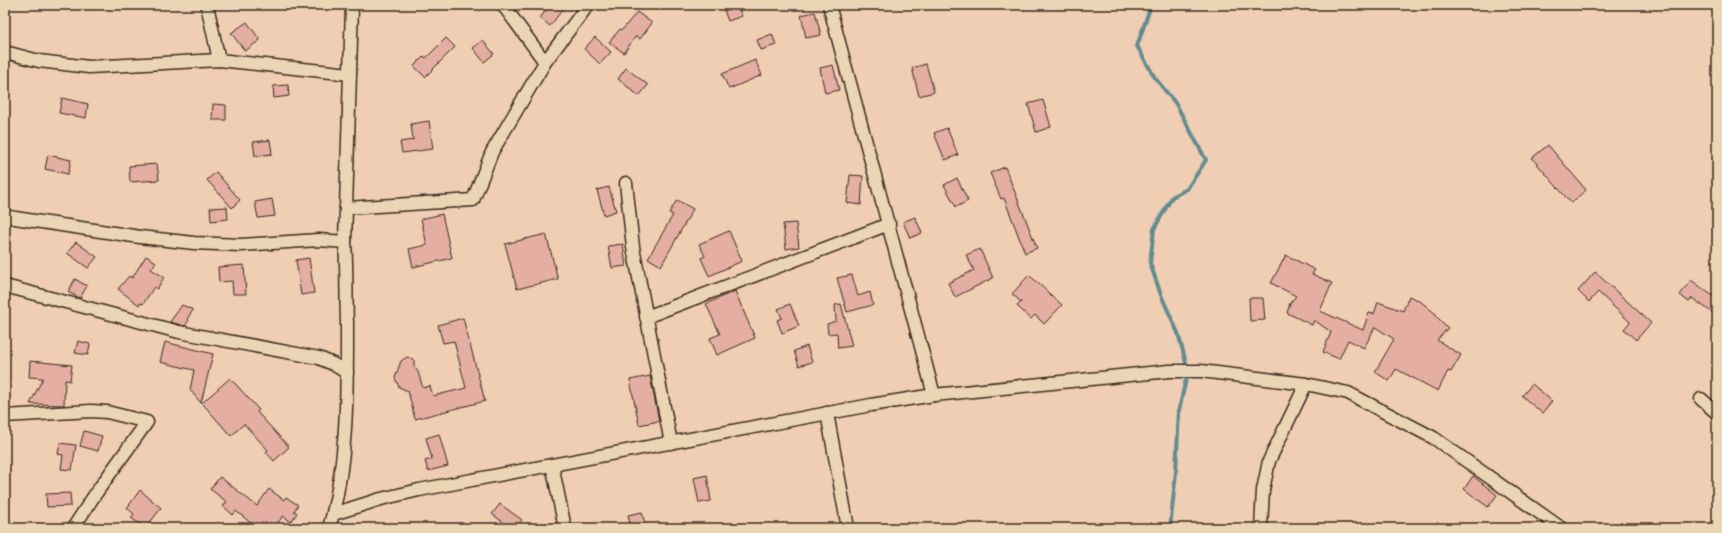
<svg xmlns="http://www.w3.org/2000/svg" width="1722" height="533" font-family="'Patrick Hand',sans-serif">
<rect width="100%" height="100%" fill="#efceb3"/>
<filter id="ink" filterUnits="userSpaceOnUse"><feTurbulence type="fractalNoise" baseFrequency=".025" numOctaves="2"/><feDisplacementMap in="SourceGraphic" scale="8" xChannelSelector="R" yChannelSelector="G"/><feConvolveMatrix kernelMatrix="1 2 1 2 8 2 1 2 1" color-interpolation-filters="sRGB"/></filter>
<g filter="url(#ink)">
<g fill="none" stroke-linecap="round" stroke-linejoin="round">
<!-- stream -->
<path stroke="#638c90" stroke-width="4" d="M1151,5L1137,46L1155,78L1176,104L1206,160L1187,189L1172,197L1154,229L1150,263L1161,295L1178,333L1188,370L1179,410L1176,472L1170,528"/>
</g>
<!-- building -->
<g fill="#e4aea2" stroke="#3b2a1e">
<path d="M550,5H566L550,26L540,18Z"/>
<path d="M722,5H737L742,16L728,21Z"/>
<path d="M637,12L652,23L640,39L636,36L624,53L609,42L620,29L622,30Z"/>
<path d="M815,12L821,35L806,38L801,15Z"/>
<path d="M247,22L260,40L245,51L231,33Z"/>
<path d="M772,34L776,45L761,50L757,40Z"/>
<path d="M595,37L611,52L600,64L584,49Z"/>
<path d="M446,38L455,47L425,77L414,66L424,56L426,58Z"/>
<path d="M483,40L494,54L484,62L473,48Z"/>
<path d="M755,60L762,75L729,89L722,74Z"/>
<path d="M926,64L934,92L919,96L912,68Z"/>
<path d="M833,65L839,90L825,93L820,68Z"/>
<path d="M626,68L648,85L639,96L618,79Z"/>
<path d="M288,85L289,96L274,98L273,86Z"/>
<path d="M62,98L88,104L86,118L59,113Z"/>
<path d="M1043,100L1051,127L1036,132L1028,104Z"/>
<path d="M213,104L226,105V120H212Z"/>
<path d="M429,121L433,149L402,153L400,142L413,140L411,124Z"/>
<path d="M947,128L958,155L945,160L934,133Z"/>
<path d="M270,140L272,154L255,156L253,142Z"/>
<path d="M1548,145L1586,190L1571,203L1532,158Z"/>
<path d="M48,155L71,160L68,174L45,169Z"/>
<path d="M157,164L159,180L130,182L129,166Z"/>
<path d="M1005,167L1037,248L1025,253L1004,198L1001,199L990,173Z"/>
<path d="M216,172L240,200L232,208L207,180Z"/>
<path d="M850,175L863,176L861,205L847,203Z"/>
<path d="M957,178L968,201L956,207L944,185Z"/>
<path d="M609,187L616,211L604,215L597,190Z"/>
<path d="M272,199L275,216L258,218L255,202Z"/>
<path d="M677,200L693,209L661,266L648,258L673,215L669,213Z"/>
<path d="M227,207L228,219L211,221L210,208Z"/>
<path d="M442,214L452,258L413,267L409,249L427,245L421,219Z"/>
<path d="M915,217L922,233L910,238L903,222Z"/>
<path d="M796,223L799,247L786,249L783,224Z"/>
<path d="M729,231L742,261L709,276L701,258L705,256L699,244Z"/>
<path d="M546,234L558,279L517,289L505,244Z"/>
<path d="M76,242L97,257L88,268L67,253Z"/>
<path d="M623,244L626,266L612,268L608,246Z"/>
<path d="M980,249L993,278L955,297L948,283L974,270L966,255Z"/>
<path d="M1286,255L1315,270L1312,274L1332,283L1320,311L1363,330L1369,313L1374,314L1378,302L1403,311L1409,296L1420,301L1437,315L1436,316L1448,328L1437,340L1461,355L1451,372L1448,371L1438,391L1396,369L1389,381L1375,372L1394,339L1375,327L1364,348L1348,340L1339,359L1323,352L1331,332L1314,320L1312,325L1287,313L1290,303L1296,296L1271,283Z"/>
<path d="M146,256L156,262L151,269L164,277L157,289L154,287L143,304L140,303L139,305L118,289L129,276L132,278Z"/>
<path d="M309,258L314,293L301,295L296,260Z"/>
<path d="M244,265L246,294H233L232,281L219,282L218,267Z"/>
<path d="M1595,272L1651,323L1636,340L1624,329L1630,322L1598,292L1589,302L1578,291Z"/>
<path d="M852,275L858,296L870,292L873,305L847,312L837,278Z"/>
<path d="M1029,275L1062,305L1044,324L1035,315L1031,319L1017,306L1021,302L1012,294Z"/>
<path d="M75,279L87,286L80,298L68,292Z"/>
<path d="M1691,280L1717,299V316L1692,298L1689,302L1680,295Z"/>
<path d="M735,291L755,338L717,355L710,338L720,334L706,304Z"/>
<path d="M1249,298H1263L1265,320L1250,321Z"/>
<path d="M790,304L799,326L782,333L777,320L782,318L778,309Z"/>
<path d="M841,304L852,346L838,348L837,333L828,334L827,324L836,321L835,305Z"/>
<path d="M182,305L193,310L187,319L189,320L185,326L170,322Z"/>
<path d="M463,318L485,401L415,419L408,391L399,387L395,378L401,361L407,357L414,360V366L418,372L423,388L430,386L433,396L466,388L454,341L443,343L438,325Z"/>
<path d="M78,341L90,344L88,355L75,353Z"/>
<path d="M165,342L213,354L201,403L190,390L194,370L160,362Z"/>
<path d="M807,346L812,362L799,366L794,351Z"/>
<path d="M30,361L72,365L70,381L65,380L64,405L30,404L43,378L29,377Z"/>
<path d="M650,376L659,421L639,425L630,380Z"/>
<path d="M230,378L259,410L257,412L289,447L274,461L266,452L268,450L244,424L231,436L202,403Z"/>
<path d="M1532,384L1552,401L1542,413L1522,396Z"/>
<path d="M84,431L102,436L98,451L80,446Z"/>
<path d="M439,434L448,466L428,471L425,461L432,459L426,438Z"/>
<path d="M60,443L76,445L72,470L61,469L63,455L58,454Z"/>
<path d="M707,475L711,501L699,503L694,478Z"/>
<path d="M1473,476L1497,495L1488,507L1464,489Z"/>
<path d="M220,477L257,506L269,489L284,500L286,497L298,505L294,511L297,513L291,522L283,516L274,528H257L236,511L233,515L223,506L227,502L210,489Z"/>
<path d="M140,490L161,508L146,528L131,518L134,514L127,508Z"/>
<path d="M70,493L71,506L47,507L46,494Z"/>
<path d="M500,504L522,520L515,528H511L492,514Z"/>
<path d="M642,512L646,528H631L628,515Z"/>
</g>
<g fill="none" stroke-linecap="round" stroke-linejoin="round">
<defs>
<g id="street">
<path d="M207,5L219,60"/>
<path d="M503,5L545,62"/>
<path d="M829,5L934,395"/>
<path d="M5,52L39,61L89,67L219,60L350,74"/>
<path d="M626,183L633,247L671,443"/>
<path d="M346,208L473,200L492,152L545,62L588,5"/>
<path d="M5,216L15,218L140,237L194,243L240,245L319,240L345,242"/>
<path d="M5,286L179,332L319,358L333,364L347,373"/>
<path d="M646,317L889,224"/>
<path d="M1701,399L1717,413"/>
<path d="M827,413L848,528"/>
<path d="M5,416L91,411L107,412L147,422L96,493L73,528"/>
<path d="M552,465L565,528"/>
<path d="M333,514L381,499L419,490L871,405L934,395L1169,371H1201L1306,384L1348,393L1434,438L1561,528"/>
<path d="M329,528C348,463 347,391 347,323C346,296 347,269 345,242L352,5"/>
<path d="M1261,528L1263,490L1269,461L1306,384"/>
</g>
</defs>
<!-- street casing -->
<use href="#street" stroke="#3b2a1e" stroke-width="15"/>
<!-- street -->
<use href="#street" stroke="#ebd5b4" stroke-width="12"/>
</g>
</g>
<!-- margin -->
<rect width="1722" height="533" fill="none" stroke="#ebd5b4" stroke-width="20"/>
<rect x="10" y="10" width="1702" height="513" fill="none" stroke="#3b2a1e" stroke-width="1.5" filter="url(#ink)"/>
</svg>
